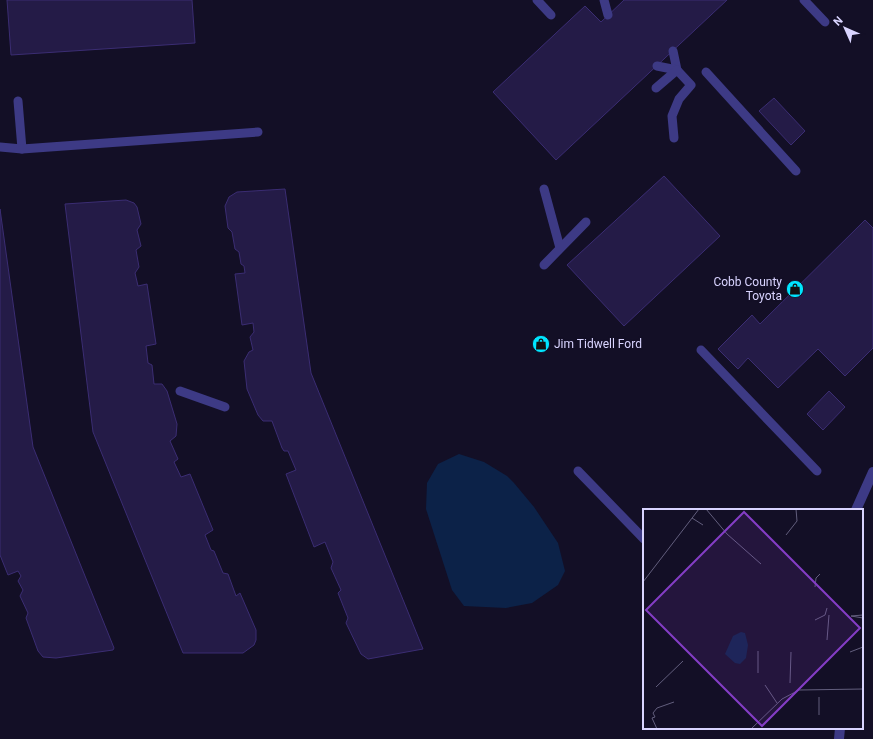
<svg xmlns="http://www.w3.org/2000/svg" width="873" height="739" font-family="Roboto,sans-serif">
<rect width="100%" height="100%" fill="#130f26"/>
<!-- water -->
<path fill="#0c2248" d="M459,454L484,462L507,476L514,483L534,507L558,543L565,571L558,585L532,603L506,608L464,606L452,590L426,509L427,483L438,464Z"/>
<!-- building -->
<g fill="#241b47" stroke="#3b2d73">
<path d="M7,0H192L195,43L11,55Z"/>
<path d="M624,0H727L556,160L493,92L585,6L601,22Z"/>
<path d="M774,98L805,131L791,145L759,111Z"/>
<path d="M664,176L720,236L624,326L567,265Z"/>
<path d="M285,189L311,373L423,649L368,659L361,654L346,623L348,618L338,593L341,590L331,568L333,562L325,542L314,547L286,474L296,470L288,451H284L282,448L272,421H263L258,415L247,389L244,361L249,352L253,350L250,337L254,332L253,323L242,325L235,274L245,273L244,266L241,264L239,252L235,249L232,232L228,228L225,206L229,197L237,192Z"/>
<path d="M126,200L134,203L137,207L141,224L137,230L141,246L136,250L139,267L135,273L138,286L147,284L156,344L146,346L148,363L152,365L154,384H162L167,391L177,424L176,436L170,441L178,459L174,462L181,477L190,474L213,530L205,535L211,550L214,551L223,573L228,574L236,596L240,593L256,630V640L254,645L243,653H183L93,432L65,204Z"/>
<path d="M0,209L33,447L114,648L113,650L56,658L43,657L38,651L26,618L28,613L20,596L23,590L18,581L21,576L18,571L8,575L0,555Z"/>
<path d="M865,220L873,228V348L845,376L818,349L778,388L748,358L738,369L718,349L752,315L760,324Z"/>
<path d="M829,391L845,407L823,430L807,414Z"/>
</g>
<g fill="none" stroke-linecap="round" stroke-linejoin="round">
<!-- lane -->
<g stroke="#3d3a85" stroke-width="9">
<path d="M537,0L551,15"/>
<path d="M604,0L608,15"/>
<path d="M804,0L825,22"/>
<path d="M673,51L677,70L691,85L679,99L672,116L674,138"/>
<path d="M657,66L677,70"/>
<path d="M706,72L796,171"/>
<path d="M656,88L677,70"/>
<path d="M18,101L22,149"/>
<path d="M0,147L22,149L258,132"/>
<path d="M544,189L560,248"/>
<path d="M544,265L586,222"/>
<path d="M701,350L817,471"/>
<path d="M180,391L225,407"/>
<path d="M578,471L644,539"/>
</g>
<!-- street -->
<g stroke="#3d3a85" stroke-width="10">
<path d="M856,510L873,472"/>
<path d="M839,739L840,728"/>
</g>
</g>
<!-- icons -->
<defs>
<symbol id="shop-disc" viewBox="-11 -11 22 22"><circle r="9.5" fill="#00e5ff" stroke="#130f26"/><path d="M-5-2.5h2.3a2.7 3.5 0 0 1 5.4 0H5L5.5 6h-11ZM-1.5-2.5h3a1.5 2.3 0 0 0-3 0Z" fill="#111"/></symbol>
</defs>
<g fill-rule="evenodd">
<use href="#shop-disc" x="785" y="279" width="20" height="20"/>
<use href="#shop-disc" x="531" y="334" width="20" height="20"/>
</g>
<g text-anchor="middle" stroke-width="3.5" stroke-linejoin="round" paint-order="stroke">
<!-- poi labels -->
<g font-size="12" fill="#d9d4ff" stroke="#130f26" text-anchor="end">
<text x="782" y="286">Cobb County<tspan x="782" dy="14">Toyota</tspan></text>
<text x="554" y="348" text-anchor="start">Jim Tidwell Ford</text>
</g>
</g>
<!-- overview -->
<g transform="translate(643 509)">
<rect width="220" height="220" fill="#130f26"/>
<path d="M98,123L102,124L105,136L103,149L97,155L92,154L82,145L90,127Z" fill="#0c2248"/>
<path fill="none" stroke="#625e7d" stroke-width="1" d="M63,0L84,25L118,55M49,9L60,16M143,26L154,12L153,0M0,73L56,0M172,78L173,69L177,65M208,107L220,109M208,107L220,106M172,111L182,106L184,99M184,131L186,106M207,143L220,138M115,164V142M147,174L148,143M122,176L134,194M13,178L40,152M176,206V188M14,220L9,209L12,208L10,204L14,199L31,193M108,220L139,190L156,181L220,180"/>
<path fill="#843dc5" fill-opacity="0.15" stroke="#843dc5" stroke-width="2" d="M101,3L217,119L119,217L3,101Z"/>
<rect width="220" height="220" fill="none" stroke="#d9d4ff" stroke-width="2"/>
</g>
<!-- north arrow -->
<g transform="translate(845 28) rotate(315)" stroke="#130f26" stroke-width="3" paint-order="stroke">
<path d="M0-3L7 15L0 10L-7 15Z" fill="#d9d4ff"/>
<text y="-6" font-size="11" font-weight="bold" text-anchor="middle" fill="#d9d4ff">N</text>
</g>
</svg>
